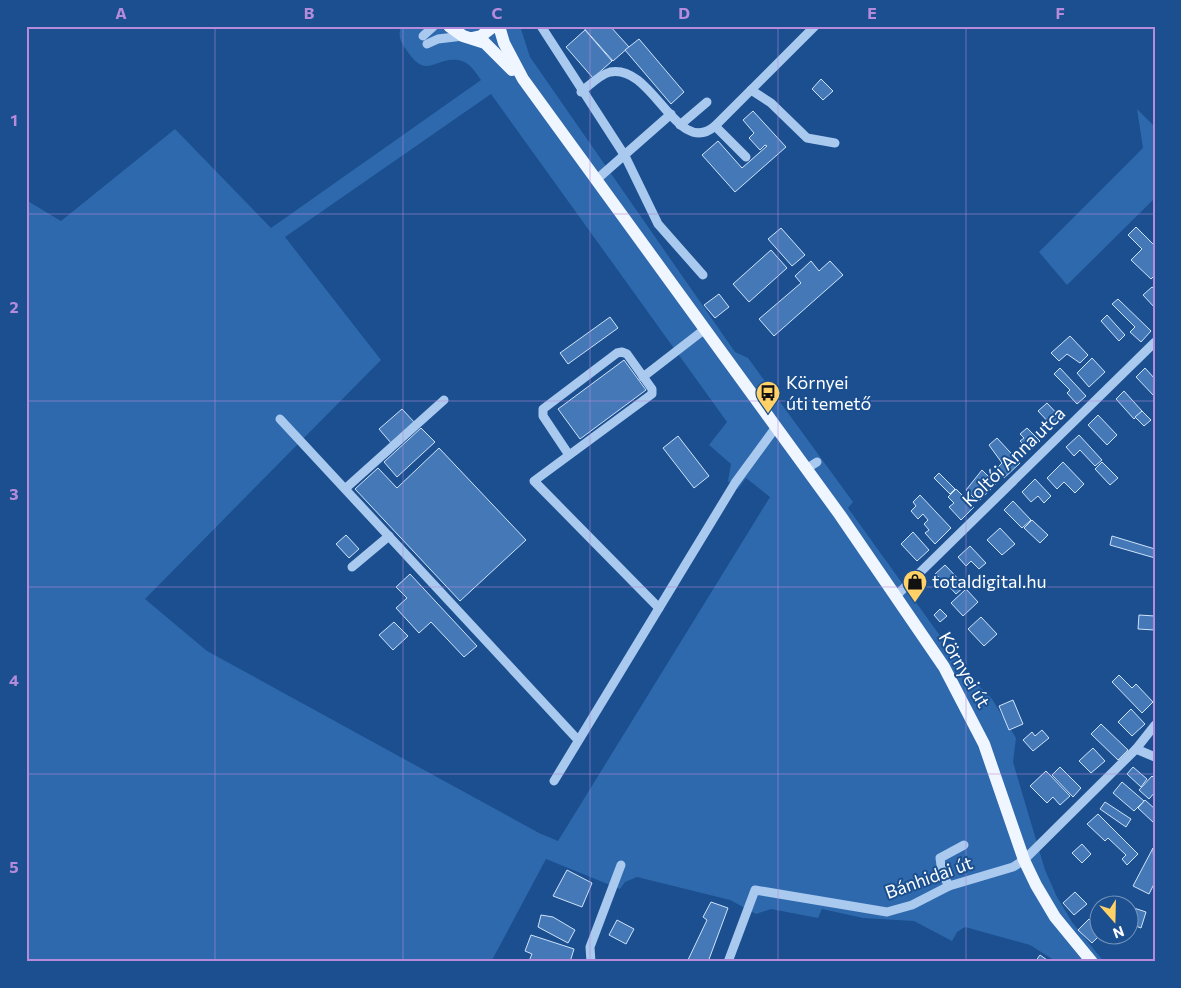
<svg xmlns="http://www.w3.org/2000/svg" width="1181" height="988" font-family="Commissioner,sans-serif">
<rect width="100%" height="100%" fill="#1b4f8f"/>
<!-- green -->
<g fill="#2e69ad" fill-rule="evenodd">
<path d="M401,26H520L530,57L735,352L748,358L853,502L848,508L969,676L992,699L1016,738L1013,762L1045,870L1057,897L1072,922L1104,962H1057L1030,945L965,927L957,932L952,941L914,921L863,918L822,909L818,918L771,909L756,914L730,900L637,877L625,882L620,889L546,859L491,962H26V200L61,221L175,129L271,228L481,80C475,72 470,62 458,60C433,57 427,82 405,48C400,41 398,35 401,26ZM491,94L727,422L709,445L731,464L728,481L738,489L746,478L770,497L558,841L539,833L207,651L145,599L381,360L285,237Z"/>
<path d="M1137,109L1155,127V198L1067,285L1039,252L1143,148Z"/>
</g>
<!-- building -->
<g fill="#4478b7" stroke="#cfe3fa">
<path d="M582,26H610L629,47L613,61Z"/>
<path d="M585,30L612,61L593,78L566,47Z"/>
<path d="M639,39L684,92L671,104L625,50Z"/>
<path d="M821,79L833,91L823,100L812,89Z"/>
<path d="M753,111L786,147L735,192L702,155L718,141L742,168L767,146L765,145L760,150L749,138L754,133L743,120Z"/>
<path d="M1136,227L1155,246V275L1151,279L1131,260L1142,249L1128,235Z"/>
<path d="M781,228L805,255L792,266L768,239Z"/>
<path d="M771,250L787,268L749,302L733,284Z"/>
<path d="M811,261L819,271L830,261L843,275L774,336L759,319L801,283L795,276Z"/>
<path d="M1152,287L1155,289V308L1143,295Z"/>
<path d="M719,294L729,307L715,318L704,305Z"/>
<path d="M1118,299L1151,331L1141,342L1130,332L1135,327L1112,304Z"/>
<path d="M1107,315L1125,335L1119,341L1101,321Z"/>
<path d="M610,317L618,328L568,364L560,353Z"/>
<path d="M1070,336L1088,355L1080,363L1067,354L1059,361L1051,353Z"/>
<path d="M1092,358L1105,372L1089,387L1077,373Z"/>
<path d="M624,360L646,390L580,439L558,409Z"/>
<path d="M1060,368L1086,396L1077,404L1067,393L1070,390L1054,374Z"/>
<path d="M1145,368L1155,379V397L1136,377Z"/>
<path d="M1124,391L1142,411L1134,419L1116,399Z"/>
<path d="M1047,403L1062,419L1053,427L1038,411Z"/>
<path d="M402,409L415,423L391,443L379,429Z"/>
<path d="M1142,411L1151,420L1144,426L1135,417Z"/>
<path d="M1098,415L1117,435L1107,445L1088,425Z"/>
<path d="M421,428L435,442L397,477L384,462Z"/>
<path d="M1027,428L1040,441L1030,451L1020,441L1024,438L1020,434Z"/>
<path d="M1079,435L1102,460L1095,466L1080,450L1074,456L1066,447Z"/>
<path d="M678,436L709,476L694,488L663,448Z"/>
<path d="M997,438L1020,463L1004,478L996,469L1002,463L989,445Z"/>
<path d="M439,448L526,540L460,601L355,489L378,468L397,488Z"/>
<path d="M1063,462L1084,484L1075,493L1064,482L1057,489L1047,478Z"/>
<path d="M1102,462L1118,478L1110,485L1095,469Z"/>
<path d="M982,470L996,484L978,502L966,490Z"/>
<path d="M939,473L955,489L950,494L934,478Z"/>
<path d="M1035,479L1051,496L1044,503L1038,496L1031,502L1022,492Z"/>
<path d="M956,489L974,507L961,520L949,507L954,503L948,497Z"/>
<path d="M920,495L951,528L935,544L925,533L929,530L924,524L928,520L923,514L918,519L911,511L916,506L913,502Z"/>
<path d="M1013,501L1031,520L1022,528L1004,510Z"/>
<path d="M1032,520L1048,535L1040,543L1024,528Z"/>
<path d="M1000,528L1015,544L1002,555L987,540Z"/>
<path d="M913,532L929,550L917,561L901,544Z"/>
<path d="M346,535L359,549L349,558L336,544Z"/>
<path d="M1112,536L1155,549V558L1110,545Z"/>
<path d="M970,546L986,563L979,569L971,561L966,566L958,557Z"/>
<path d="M945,565L965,586L956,594L946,583L943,586L936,580L939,577L935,574Z"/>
<path d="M410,574L477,646L464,657L431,622L419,633L396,608L407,598L396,587Z"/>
<path d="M966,589L978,602L963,616L951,603Z"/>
<path d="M940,609L947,616L940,622L934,615Z"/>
<path d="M1139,615L1155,616V630L1138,629Z"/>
<path d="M981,617L997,634L984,646L968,629Z"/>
<path d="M394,622L408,636L393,650L379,635Z"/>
<path d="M1119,675L1132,688L1136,684L1153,702L1142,713L1112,682Z"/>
<path d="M1013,700L1023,724L1009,730L999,706Z"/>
<path d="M1131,709L1145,724L1132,736L1118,722Z"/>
<path d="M1101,724L1128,750L1118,760L1091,734Z"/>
<path d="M1042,730L1049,738L1033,751L1023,740L1032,732L1035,736Z"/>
<path d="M1093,748L1105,761L1091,773L1079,761Z"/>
<path d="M1060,767L1081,788L1073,797L1052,775Z"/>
<path d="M1133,767L1147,779L1141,787L1127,774Z"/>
<path d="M1046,771L1070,796L1060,805L1053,797L1047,803L1030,786Z"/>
<path d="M1152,776L1155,779V792L1149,799L1139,790Z"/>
<path d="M1122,782L1144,801L1134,811L1113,793Z"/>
<path d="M1145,800L1155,809L1154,823L1138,808Z"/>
<path d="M1105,802L1131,819L1126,827L1100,809Z"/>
<path d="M1098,814L1138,854L1127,865L1122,859L1126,855L1108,838L1105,841L1087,824Z"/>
<path d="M1082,844L1091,854L1082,863L1072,853Z"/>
<path d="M1153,848L1155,882L1149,894L1133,886Z"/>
<path d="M567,870L592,883L582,907L553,896Z"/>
<path d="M1075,892L1087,904L1074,915L1063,903Z"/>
<path d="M711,902L728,908L708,962H687L707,920L703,917Z"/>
<path d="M1131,907L1146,912L1141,928L1128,923Z"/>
<path d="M541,915L553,917L575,930L568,943L538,927Z"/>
<path d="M1089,919L1095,925L1098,921L1099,936L1092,943L1078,930Z"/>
<path d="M617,920L634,929L626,944L609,935Z"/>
<path d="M531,935L574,949L570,962L529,961L532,954L525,951Z"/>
<path d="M1040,955L1050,962H1035Z"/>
</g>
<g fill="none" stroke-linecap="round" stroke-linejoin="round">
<!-- minor -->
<g stroke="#a9c9ee" stroke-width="9">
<path d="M541,26L625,156L658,224L703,275"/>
<path d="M423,36L434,26"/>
<path d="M427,44L438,39L463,36"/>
<path d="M751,90L771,103L807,138L835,143"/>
<path d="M581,92C590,85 599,75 610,72C653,63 677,159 715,126L815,26"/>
<path d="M680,125L707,102"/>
<path d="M715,126L746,157"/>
<path d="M596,180L671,114"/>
<path d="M643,377L705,329"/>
<path d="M280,419L578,740"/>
<path d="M569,455L543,416V409L617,353L622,352L627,354L652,389V394L534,481L659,608"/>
<path d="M806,469L817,462"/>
<path d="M346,488L444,400"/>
<path d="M352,567L389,536"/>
<path d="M897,595L1155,342"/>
<path d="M1136,749L1155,757"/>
<path d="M554,781L735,483L776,427"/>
<path d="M949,886L942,873L940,858L964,845"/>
<path d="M591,962L590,947L621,865"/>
<path d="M728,962L755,890L887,912L912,905L949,886L1013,867L1024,860L1136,749L1155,725"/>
</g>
<!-- major -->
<g stroke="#f0f6ff" stroke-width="12">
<path d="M449,26L463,36L485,43L512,70"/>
<path d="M499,26L504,43L523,79L840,515L944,667L984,744L1024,860L1036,885L1055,917L1092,962"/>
<path d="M472,38L481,36L494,26"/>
</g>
</g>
<!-- grid -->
<path fill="none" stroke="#b68bdc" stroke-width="1" stroke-opacity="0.55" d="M215,26V962M403,26V962M590,26V962M778,26V962M966,26V962M26,214H1155M26,401H1155M26,587H1155M26,774H1155"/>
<!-- icons -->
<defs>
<symbol id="bus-pin" viewBox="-11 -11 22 30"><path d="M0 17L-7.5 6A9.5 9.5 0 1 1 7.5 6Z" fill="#ffd166" stroke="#1b4f8f"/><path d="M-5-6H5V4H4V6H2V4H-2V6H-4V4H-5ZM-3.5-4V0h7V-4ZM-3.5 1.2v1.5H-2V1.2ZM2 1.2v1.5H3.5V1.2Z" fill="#111"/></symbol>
<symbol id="shop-pin" viewBox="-11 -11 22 30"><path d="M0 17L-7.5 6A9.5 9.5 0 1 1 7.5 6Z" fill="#ffd166" stroke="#1b4f8f"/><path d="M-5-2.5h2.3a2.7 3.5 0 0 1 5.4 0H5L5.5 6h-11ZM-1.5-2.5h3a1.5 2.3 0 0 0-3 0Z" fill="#111"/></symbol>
</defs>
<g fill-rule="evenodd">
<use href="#bus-pin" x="754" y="379" width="28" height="38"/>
<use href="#shop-pin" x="901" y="568" width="28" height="38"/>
</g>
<g text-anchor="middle" stroke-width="4" stroke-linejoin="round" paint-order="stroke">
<!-- poi labels -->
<g font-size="18" fill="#fff" stroke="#1b4f8f" text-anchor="start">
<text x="786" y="389">Környei<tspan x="786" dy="21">úti temető</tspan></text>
<text x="932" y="588">totaldigital.hu</text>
</g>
<!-- street labels -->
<g font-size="18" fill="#fff" stroke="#1b4f8f">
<text transform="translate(1014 457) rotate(-44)" y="6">Koltói Anna utca</text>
<text transform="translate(964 670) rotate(60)" y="6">Környei út</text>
<text transform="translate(929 878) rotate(-20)" y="6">Bánhidai út</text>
</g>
</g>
<!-- border -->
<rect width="1181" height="988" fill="none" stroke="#1b4f8f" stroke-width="55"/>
<!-- north arrow -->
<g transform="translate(1114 920) rotate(160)"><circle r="24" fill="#1b4f8f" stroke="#7695bc"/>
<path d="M0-4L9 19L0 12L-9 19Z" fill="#ffd166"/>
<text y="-8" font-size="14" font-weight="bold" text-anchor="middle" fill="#ffffff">N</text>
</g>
<rect x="28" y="28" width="1126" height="932" fill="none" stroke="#b68bdc" stroke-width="2"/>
<g font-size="16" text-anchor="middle" font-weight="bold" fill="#b68bdc">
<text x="121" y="19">A</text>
<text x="309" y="19">B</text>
<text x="497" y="19">C</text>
<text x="684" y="19">D</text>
<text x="872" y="19">E</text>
<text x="1060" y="19">F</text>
<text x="14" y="126">1</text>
<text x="14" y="313">2</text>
<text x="14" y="500">3</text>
<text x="14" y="686">4</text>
<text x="14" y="873">5</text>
</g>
</svg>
